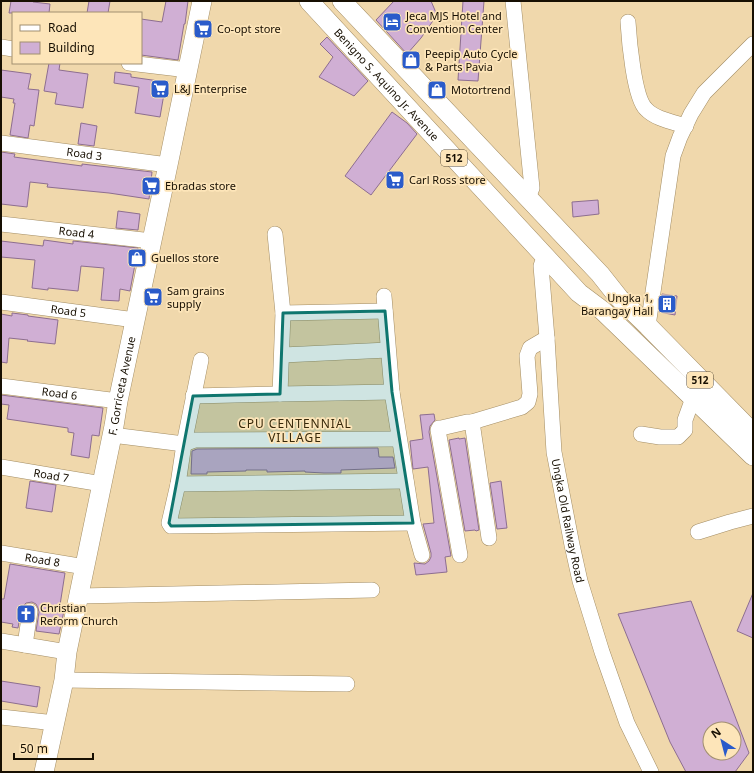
<svg xmlns="http://www.w3.org/2000/svg" width="754" height="773" font-family="'Noto Sans',sans-serif">
<rect width="100%" height="100%" fill="#f0d8ac"/>
<!-- building -->
<g fill="#d0afd4" stroke="#8d6e90" fill-rule="evenodd">
<path d="M11,1H33V2L50,4L49,13H9Z"/>
<path d="M89,1H110L108,13H87Z"/>
<path d="M166,1H188L185,24H184L178,60L141,55V19L162,22Z"/>
<path d="M394,1H431L437,15L421,38L407,54L376,20Z"/>
<path d="M463,1H484L478,81L458,80Z"/>
<path d="M327,37L368,81L354,96L319,77L333,57L320,44Z"/>
<path d="M49,63H60L59,70L88,74L83,108L55,104L57,93L44,91Z"/>
<path d="M1,70L31,74L28,89L39,90L34,126L30,125L28,138L10,135L15,103H13L14,99L1,97Z"/>
<path d="M115,72L131,74V77L166,82L160,117L135,113L139,87L114,83Z"/>
<path d="M392,112L407,123L417,134L371,195L345,176Z"/>
<path d="M81,123L97,126L94,146L78,144Z"/>
<path d="M1,152L15,154L14,157L82,166V164L152,172L149,199L109,193L47,187L48,184L30,182L27,207L1,204Z"/>
<path d="M598,200L599,214L573,217L572,202Z"/>
<path d="M118,211L140,214L138,230L116,228Z"/>
<path d="M44,240L73,244V241L138,248L130,291L120,289L119,301L101,300L104,268L81,266L78,291L48,288V290L32,288L35,260L1,257V241L43,246Z"/>
<path d="M662,294L677,296L675,315L659,312Z"/>
<path d="M12,313L28,315V316L58,320L55,344L27,341L28,340L9,338L7,363L1,362V314L12,316Z"/>
<path d="M1,395L103,408L99,436L92,435L89,458L71,455L74,433L68,432V428L7,419L9,405L1,404Z"/>
<path d="M434,414L435,420L430,426L429,432L451,556L445,557L447,572L416,575L414,563L425,564L429,561L431,557V553L423,524L434,523L428,467L413,469L410,441L423,439L420,415Z"/>
<path d="M459,438V439L465,438L479,530L476,531L475,530L465,531L449,440Z"/>
<path d="M378,448L379,457H393L395,468L341,470V473H324L305,472V471L267,472V470H246V471L207,472V474H191L192,451L197,449Z"/>
<path d="M30,481L56,485L52,512L26,508Z"/>
<path d="M501,481L507,528L497,529L490,483Z"/>
<path d="M10,564L65,573L60,605L65,606L59,634L36,631L39,612L38,608L36,604L32,602L26,603L23,606L21,610L18,628L12,627L13,624L1,622V599H4Z"/>
<path d="M753,593V638L737,631Z"/>
<path d="M691,601L749,753L735,772H686L670,742L618,614ZM710,729H734V753H710Z"/>
<path d="M1,681L40,687L37,707L1,701Z"/>
</g>
<g fill="none" stroke-linecap="round" stroke-linejoin="round">
<defs>
<g id="minor">
<path d="M513,1L532,188L530,193L526,196"/>
<path d="M628,22C629,39 634,98 646,109C655,119 673,122 686,126"/>
<path d="M1,47L13,49"/>
<path d="M129,63L188,70"/>
<path id="s1" d="M1,143L168,165"/>
<path id="s2" d="M1,224L152,241"/>
<path d="M275,234L283,313L280,394"/>
<path id="s3" d="M547,259L542,263L541,266L547,338L554,452L572,545L580,581L602,652L627,723L651,772"/>
<path d="M384,296L392,392L413,523L422,555"/>
<path id="s4" d="M1,302L135,320"/>
<path d="M283,313L385,311"/>
<path d="M648,326L673,156L680,137L691,114L704,93L753,44"/>
<path d="M283,355L388,350"/>
<path d="M201,360L184,444L178,484L169,523L171,526L413,523"/>
<path id="s5" d="M1,386L118,401"/>
<path d="M193,396L280,394L392,392"/>
<path d="M472,422L489,538"/>
<path d="M641,434L660,437H678L685,430V420L693,398"/>
<path d="M112,435L184,444L195,440L399,439"/>
<path id="s6" d="M1,467L102,484"/>
<path d="M178,484L406,481"/>
<path d="M698,532L730,522L753,516"/>
<path id="s7" d="M1,553L85,567"/>
<path d="M460,555L438,430L439,428H441L467,422H472L522,407L528,402L530,394L527,356L530,348L547,338"/>
<path d="M79,596L372,590"/>
<path d="M1,641L67,652"/>
<path d="M25,645L30,611"/>
<path d="M64,680L347,684"/>
<path d="M1,717L55,723"/>
</g>
<g id="major">
<path id="s8" d="M309,1L579,293L603,311L753,456"/>
<path d="M342,1L600,274L619,298L648,326L753,433"/>
<path id="s9" d="M44,772L64,680L67,652L114,426L118,401L168,165L202,1"/>
</g>
</defs>
<!-- minor casing -->
<use href="#minor" stroke="#a38d64" stroke-width="16"/>
<!-- major casing -->
<use href="#major" stroke="#a38d64" stroke-width="20"/>
<!-- minor -->
<use href="#minor" stroke="#fff" stroke-width="15"/>
<!-- major -->
<use href="#major" stroke="#fff" stroke-width="19"/>
</g>
<!-- marked area -->
<path fill="#0f766e" fill-opacity="0.2" stroke="#0f766e" stroke-width="3" stroke-linejoin="round" d="M385,311L392,392L413,523L171,526L169,523L193,396L280,394L283,313Z"/>
<!-- icons -->
<defs>
<symbol id="hotel-square" viewBox="-11 -11 22 22"><rect x="-9" y="-9" width="18" height="18" rx="4" fill="#2a5bca" stroke="#fde5b9"/><path d="M-6-4.5h1.5V1H6V5H4.5V3h-9V5H-6ZM-4 0a1.8 1.8 0 1 1 3.6 0ZM.5 0V-2.5h3Q6-2.5 6 0Z" fill="#fff"/></symbol>
<symbol id="supermarket-square" viewBox="-11 -11 22 22"><rect x="-9" y="-9" width="18" height="18" rx="4" fill="#2a5bca" stroke="#fde5b9"/><path d="M-6-5.5h2.5l.6 2H6L4.5 2H-2.5L-4.4-4H-6ZM-1.5 3.2a1.3 1.3 0 1 0 .1 0ZM3 3.2a1.3 1.3 0 1 0 .1 0Z" fill="#fff"/></symbol>
<symbol id="shop-square" viewBox="-11 -11 22 22"><rect x="-9" y="-9" width="18" height="18" rx="4" fill="#2a5bca" stroke="#fde5b9"/><path d="M-5-2.5h2.3a2.7 3.5 0 0 1 5.4 0H5L5.5 6h-11ZM-1.5-2.5h3a1.5 2.3 0 0 0-3 0Z" fill="#fff"/></symbol>
<symbol id="building-square" viewBox="-11 -11 22 22"><rect x="-9" y="-9" width="18" height="18" rx="4" fill="#2a5bca" stroke="#fde5b9"/><path d="M-4-6H4V6H1V3H-1V6H-4ZM-2.5-4.3h1.7v1.8h-1.7ZM.8-4.3h1.7v1.8H.8ZM-2.5-1h1.7V.8h-1.7ZM.8-1h1.7V.8H.8Z" fill="#fff"/></symbol>
<symbol id="church-square" viewBox="-11 -11 22 22"><rect x="-9" y="-9" width="18" height="18" rx="4" fill="#2a5bca" stroke="#fde5b9"/><path d="M-1.2-6h2.4v3.5h3.3v2.4h-3.3V6h-2.4V-.1h-3.3v-2.4h3.3Z" fill="#fff"/></symbol>
</defs>
<g fill-rule="evenodd">
<use href="#hotel-square" x="381" y="11" width="22" height="22"/>
<use href="#supermarket-square" x="192" y="18" width="22" height="22"/>
<use href="#shop-square" x="400" y="49" width="22" height="22"/>
<use href="#supermarket-square" x="149" y="78" width="22" height="22"/>
<use href="#shop-square" x="426" y="79" width="22" height="22"/>
<use href="#supermarket-square" x="384" y="169" width="22" height="22"/>
<use href="#supermarket-square" x="140" y="175" width="22" height="22"/>
<use href="#shop-square" x="126" y="247" width="22" height="22"/>
<use href="#supermarket-square" x="142" y="286" width="22" height="22"/>
<use href="#building-square" x="656" y="293" width="22" height="22"/>
<use href="#church-square" x="15" y="603" width="22" height="22"/>
</g>
<g text-anchor="middle" stroke-width="3.5" stroke-linejoin="round" paint-order="stroke">
<!-- shield labels -->
<g fill="#fde5b9" stroke="#5c4f39" stroke-width="1">
<rect x="441" y="150" width="26" height="16" rx="3"/>
<rect x="687" y="372" width="26" height="16" rx="3"/>
</g>
<g font-size="10" font-weight="bold" fill="#170f02">
<text x="454" y="162">512</text>
<text x="700" y="384">512</text>
</g>
<!-- poi labels -->
<g font-size="11" fill="#170f02" stroke="#fde5b9" text-anchor="start">
<text x="406" y="20">Jeca MJS Hotel and<tspan x="406" dy="13">Convention Center</tspan></text>
<text x="217" y="33">Co-opt store</text>
<text x="425" y="58">Peepip Auto Cycle<tspan x="425" dy="13">&amp; Parts Pavia</tspan></text>
<text x="174" y="93">L&amp;J Enterprise</text>
<text x="451" y="94">Motortrend</text>
<text x="409" y="184">Carl Ross store</text>
<text x="165" y="190">Ebradas store</text>
<text x="151" y="262">Guellos store</text>
<text x="167" y="295">Sam grains<tspan x="167" dy="13">supply</tspan></text>
<text x="653" y="302" text-anchor="end">Ungka 1,<tspan x="653" dy="13">Barangay Hall</tspan></text>
<text x="40" y="612">Christian<tspan x="40" dy="13">Reform Church</tspan></text>
</g>
<!-- street labels -->
<g font-size="11" fill="#170f02" stroke="#fde5b9">
<text dy="4" stroke="none"><textPath href="#s8" startOffset="114">Benigno S. Aquino Jr. Avenue</textPath></text>
<text dy="4" stroke="none"><textPath href="#s1" startOffset="84">Road 3</textPath></text>
<text dy="4" stroke="none"><textPath href="#s2" startOffset="76">Road 4</textPath></text>
<text dy="4" stroke="none"><textPath href="#s4" startOffset="68">Road 5</textPath></text>
<text dy="4" stroke="none"><textPath href="#s9" startOffset="394">F. Gorriceta Avenue</textPath></text>
<text dy="4" stroke="none"><textPath href="#s5" startOffset="59">Road 6</textPath></text>
<text dy="4" stroke="none"><textPath href="#s6" startOffset="51">Road 7</textPath></text>
<text dy="4" stroke="none"><textPath href="#s3" startOffset="266">Ungka Old Railway Road</textPath></text>
<text dy="4" stroke="none"><textPath href="#s7" startOffset="42">Road 8</textPath></text>
</g>
<!-- neighbourhood labels -->
<g font-size="12" letter-spacing="1" fill="#372809" stroke="#fde5b9">
<text x="295" y="428">CPU CENTENNIAL<tspan x="295" dy="14">VILLAGE</tspan></text>
</g>
</g>
<!-- border -->
<rect width="754" height="773" fill="none" stroke="#170f02" stroke-width="4"/>
<!-- legend -->
<rect x="12" y="12" width="130" height="52" fill="#fde5b9" stroke="#a18f70"/>
<rect x="20" y="25" width="20" height="6" fill="#ffffff" stroke="#a18f70"/>
<text x="48" y="32" font-size="12" fill="#170f02">Road</text>
<rect x="20" y="42" width="20" height="12" fill="#d0afd4" stroke="#a18f70"/>
<text x="48" y="52" font-size="12" fill="#170f02">Building</text>
<!-- north arrow -->
<g transform="translate(722 741) rotate(324)"><circle r="19" fill="#fde5b9" stroke="#a18f70"/>
<path d="M0-3L7 15L0 10L-7 15Z" fill="#2a5bca"/>
<text y="-6" font-size="11" font-weight="bold" text-anchor="middle" fill="#170f02">N</text>
</g>
<!-- scale -->
<path d="M14 753v6h79v-6" fill="none" stroke="#170f02" stroke-width="2"/>
<text x="20" y="753" font-size="12" fill="#170f02" stroke="#fde5b9" stroke-width="3" paint-order="stroke">50 m</text>
</svg>
